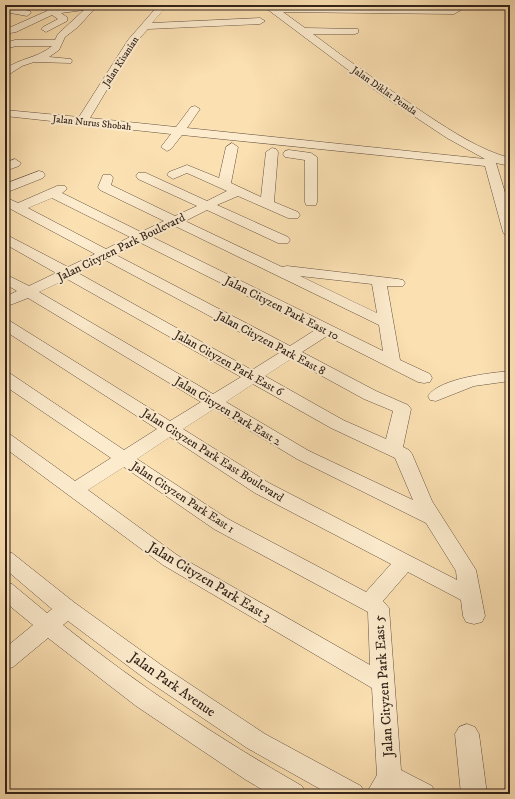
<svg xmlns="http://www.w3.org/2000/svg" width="515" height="799" font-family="'IM FELL DW Pica',serif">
<rect width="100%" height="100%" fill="#fbe0b2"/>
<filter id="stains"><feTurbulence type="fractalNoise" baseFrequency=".005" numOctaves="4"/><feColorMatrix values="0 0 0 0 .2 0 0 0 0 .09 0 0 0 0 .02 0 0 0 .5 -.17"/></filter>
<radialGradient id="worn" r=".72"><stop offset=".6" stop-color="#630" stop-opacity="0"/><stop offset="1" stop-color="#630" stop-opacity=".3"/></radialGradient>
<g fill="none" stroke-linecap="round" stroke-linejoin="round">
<defs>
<g id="minor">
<path d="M81,5H98L78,27L65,37L59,50L49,57L71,59L72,61L71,63L34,62L22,66L5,77V69C20,58 38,58 52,46H16L5,49V43L15,40H55L58,34L84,10L61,13L67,17V21L46,32L41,29L43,27L58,19L52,15L16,32L5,34V28L11,27L47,11L48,8Z"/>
<path d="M149,5L452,8L450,5H458L461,10L454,14L283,12L305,28L358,29V33L355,34H313C350,62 388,89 427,115C453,132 480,150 510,158V166L496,163L510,209V236L505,235L503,232L485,166L182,135L171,149L167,151L161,147L171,134L5,116V110L79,117L128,40L156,8ZM165,8L267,9L379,93L447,138L485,159L187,128L200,109L195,106L191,107L176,127L90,118L135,43L148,29L260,24L265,21L260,18L152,23Z"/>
<path d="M5,6L30,11L31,13L27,16L5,12Z"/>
<path d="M232,143L238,147L231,183L261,197L266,152L272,148L276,149L278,152L274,202L298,212L300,215L298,218H288L238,196L217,205L288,237L290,240L288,243H278L207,210L185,221L282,267L287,266L398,279L403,280L405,283L403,286H387L400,360L430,374L432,378L430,382L424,383L418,382L327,336L302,352L376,391L408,405L411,409L403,447L409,450L412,454L432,501L476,570L485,616L482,622L474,624L466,622L463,616L461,600L408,572L383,601L389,608L401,770L432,786L436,794H399L394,791L392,794H366L377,775L372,688L163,565L5,448V433L11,435L75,481L111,458L5,386V373L11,374L124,450L157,429L5,331V319L10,321L170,421L201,402L28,298L5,307V297L17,291L5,284V274L29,286L56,273L5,244V234L68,267L95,254L5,206V197L18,203L57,186H65L67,189L62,193L141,232L164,221L100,190L98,187L103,175H111L113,178L111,185L175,216L197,206L138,179L136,176L138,173H146L207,201L227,191L187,173L173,179L167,175L169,172L187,165L219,178L226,147ZM52,198L130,237L106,249L28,208ZM175,226L379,325L383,351L152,237ZM141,243L315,330L290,346L116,255ZM105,260L279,353L252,370L78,273ZM300,276L372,284L377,313ZM67,279L241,377L213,394L39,292ZM291,359L364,399L393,411L386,439L343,420L265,376ZM253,384L331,428L395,458L413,500L309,451L226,402ZM214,409L297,459L426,523L456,571L457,580L269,483L183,429ZM170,437L255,493L391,564L366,592L228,519L137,459ZM124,467L214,529L368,612L370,665L177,555L88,490Z"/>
<path d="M289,150L311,153L317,157V202L316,205H306L305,202V160L285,157L283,154L285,151Z"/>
<path d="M15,159L21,163L19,166L5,171V163Z"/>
<path d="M39,171L43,172L45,175L43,178L5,193V184Z"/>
<path d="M510,371V381L474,386L436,401L430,400L428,396C440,378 490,373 510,371Z"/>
<path d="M5,551L12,553L75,603L164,667L265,734L361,786L365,794H329L247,748L148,681L68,621L63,625C138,685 218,738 302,786L306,794H270L246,780L136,706L48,638L13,667L5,670V648L33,625L5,602V582L12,584L47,613L52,609L5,569Z"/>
<path d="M467,724L475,727L479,734L487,794H461L455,734L459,727Z"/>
</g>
</defs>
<!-- minor casing -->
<use href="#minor" stroke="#645241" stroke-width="1"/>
<!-- minor -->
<use href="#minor" fill="#fcebcd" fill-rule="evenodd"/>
</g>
<g text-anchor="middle" stroke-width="4" stroke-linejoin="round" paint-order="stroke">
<!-- far-street labels -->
<g font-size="10" fill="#32231b" stroke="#fcebcd">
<text transform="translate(120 61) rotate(-57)" y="4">Jalan Kisanian</text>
<text transform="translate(385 90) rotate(35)" y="4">Jalan Diklat Pemda</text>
<text transform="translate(92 122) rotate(6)" y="4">Jalan Nurus Shobah</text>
</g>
<!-- street labels -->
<g font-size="12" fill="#32231b" stroke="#fcebcd">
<text transform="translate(121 247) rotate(-26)" y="4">Jalan Cityzen Park Boulevard</text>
<text transform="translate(282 308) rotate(27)" y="4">Jalan Cityzen Park East 10</text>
<text transform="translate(271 343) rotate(28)" y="4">Jalan Cityzen Park East 8</text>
<text transform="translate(229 363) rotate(29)" y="4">Jalan Cityzen Park East 6</text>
<text transform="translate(228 411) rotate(31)" y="4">Jalan Cityzen Park East 2</text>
<text transform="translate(213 455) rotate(32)" y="4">Jalan Cityzen Park East Boulevard</text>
<text transform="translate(183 497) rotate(33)" y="4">Jalan Cityzen Park East 1</text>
</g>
<!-- near-street labels -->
<g font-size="14" fill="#32231b" stroke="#fcebcd">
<text transform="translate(210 581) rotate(31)" y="5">Jalan Cityzen Park East 3</text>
<text transform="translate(173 684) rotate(35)" y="5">Jalan Park Avenue</text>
<text transform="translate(383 686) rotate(-94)" y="5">Jalan Cityzen Park East 5</text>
</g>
</g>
<!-- margin -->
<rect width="515" height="799" fill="none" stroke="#fbe0b2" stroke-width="20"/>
<rect x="6" y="6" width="503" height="787" fill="none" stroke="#32231b" stroke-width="2"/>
<rect x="10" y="10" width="495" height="779" fill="none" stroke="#32231b"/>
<rect width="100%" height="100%" filter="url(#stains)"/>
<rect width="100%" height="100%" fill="url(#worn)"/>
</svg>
